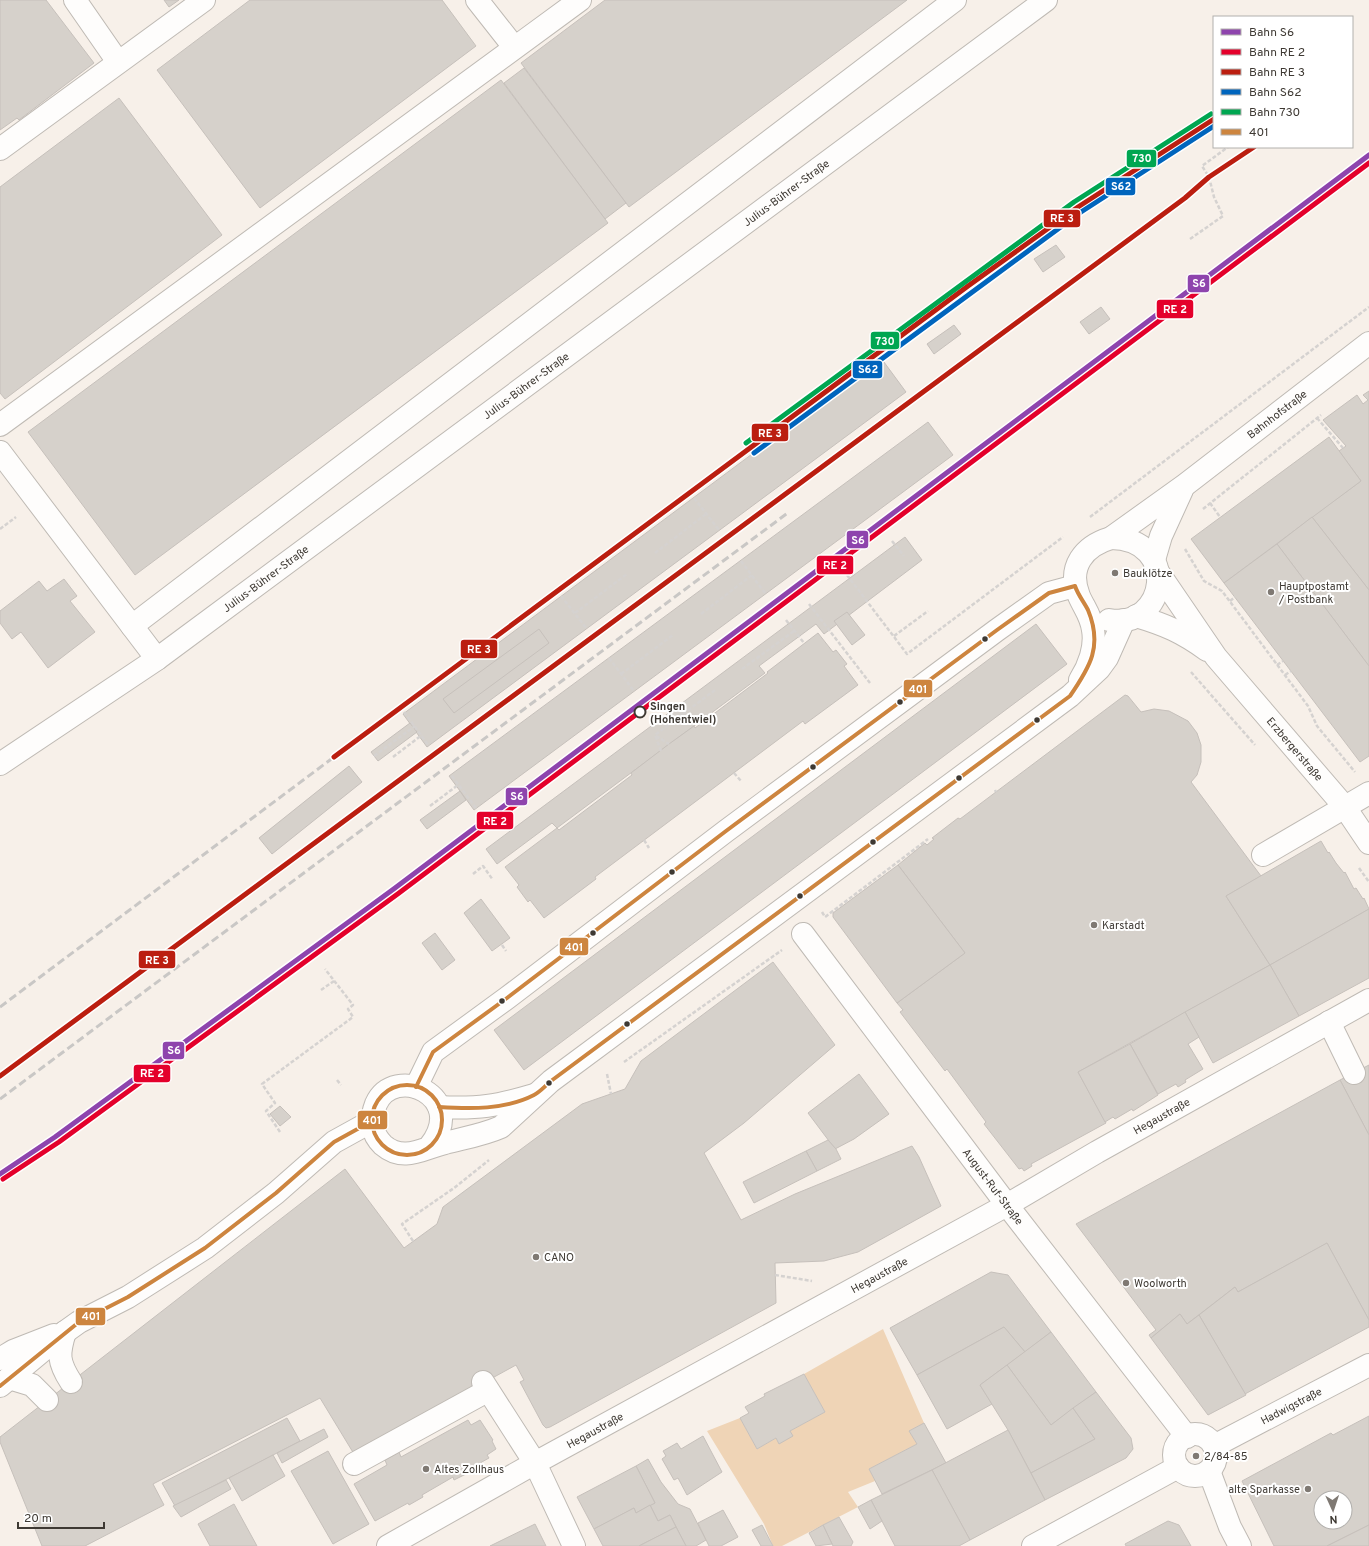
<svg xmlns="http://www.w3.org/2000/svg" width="1369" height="1546" font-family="Overpass,sans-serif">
<rect width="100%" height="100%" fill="#f7f0e9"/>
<!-- green -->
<path fill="#efd4b6" d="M883,1329L924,1423L909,1431L917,1444L869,1469L875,1481L848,1492L858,1507L782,1546H773L764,1524L707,1431L740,1418L757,1449L776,1438L779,1443L790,1431L825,1412L804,1374Z"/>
<!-- building -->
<g fill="#d6d1cb" stroke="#c6c0bb" fill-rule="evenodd">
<path d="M0,0H46L94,63L19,120L17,118L0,130Z"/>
<path d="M164,0H179L169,7Z"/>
<path d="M250,0H442L476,46L260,208L157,70Z"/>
<path d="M605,0H907L629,207L521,63Z"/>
<path d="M524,68L626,203L605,219L504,83Z"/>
<path d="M501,80L608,223L135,575L28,432Z"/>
<path d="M119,98L222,235L5,399L0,393V187Z"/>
<path d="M1056,245L1065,257L1043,272L1034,259Z"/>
<path d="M1101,307L1110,319L1089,334L1080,322Z"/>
<path d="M954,325L961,334L934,354L927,344Z"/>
<path d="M881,358L906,392L427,747L403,714Z"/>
<path d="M1369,391V590L1312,517L1361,481L1339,451L1346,446L1323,420L1357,395L1363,404L1368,400L1363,395Z"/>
<path d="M928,422L953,455L474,810L449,776Z"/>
<path d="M1329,437L1361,481L1224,583L1191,539Z"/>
<path d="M1312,517L1369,590V666L1277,544Z"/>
<path d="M905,537L922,560L824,634L816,624L759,666L765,673L557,828L552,823L497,864L486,849Z"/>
<path d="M1277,544L1369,666V756L1360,762L1224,583Z"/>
<path d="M64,579L77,596L70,601L95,632L48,668L21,632L12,639L0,623V611L39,581L47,591Z"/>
<path d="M847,612L865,635L852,645L834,621Z"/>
<path d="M1036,624L1067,664L524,1070L494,1030Z"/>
<path d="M539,629L549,643L454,713L443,699Z"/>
<path d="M818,633L833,652L836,650L847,664L844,666L858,685L805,724L803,721L595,877L596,879L544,918L530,900L528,902L517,887L519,885L505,867L557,828L559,830L632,775L631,773L669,744L694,726L695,728L768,673L767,672Z"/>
<path d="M1125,695L1128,696L1141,712L1154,709L1169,711L1188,721L1197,733L1201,745V762L1197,775L1191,782L1261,876L1226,896L1270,965L1078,1072L1106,1123L1031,1164L1032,1166L1024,1171L1022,1168L1019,1169L984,1124L986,1122L947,1069L945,1071L900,1012L903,1010L897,1003L965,953L898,865L925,843L927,845L934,839L932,838L958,818L960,819Z"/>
<path d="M410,723L417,732L378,761L371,752Z"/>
<path d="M349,766L362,782L272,854L259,838Z"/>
<path d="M460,791L466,800L427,829L420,820Z"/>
<path d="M1321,841L1328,853L1329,852L1336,863L1344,873L1345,872L1354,889L1356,888L1363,899L1364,898L1369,909L1270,965L1226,896Z"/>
<path d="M898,865L965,953L897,1003L833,917V913Z"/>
<path d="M481,899L510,938L492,951L464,913Z"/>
<path d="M1369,909V978L1299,1016L1270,965Z"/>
<path d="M435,933L455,960L442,970L422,943Z"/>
<path d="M773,962L835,1045L744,1123L704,1153L741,1220L795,1194L912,1146L919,1157L941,1206L858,1252L824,1261L775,1263L776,1303L550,1427L546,1428L543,1425L520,1382L524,1380L516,1365L354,1454L320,1398L153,1484L164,1505L85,1546H42L0,1442V1437L345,1169L404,1248L437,1224L443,1207L582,1104L625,1089L641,1061Z"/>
<path d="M1270,965L1299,1016L1213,1063L1185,1012Z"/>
<path d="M1185,1012L1199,1037L1188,1044L1203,1069L1185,1080L1186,1082L1178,1087L1176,1084L1158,1094L1130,1044Z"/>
<path d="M1130,1044L1158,1095L1133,1111L1132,1109L1115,1119L1113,1117L1105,1122L1078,1072Z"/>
<path d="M1369,1065V1135L1340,1080Z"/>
<path d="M859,1074L889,1114L854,1139L835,1149L808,1113Z"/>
<path d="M1340,1080L1369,1135V1320L1327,1243L1238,1292L1235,1287L1187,1324L1180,1314L1151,1338L1149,1335L1156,1330L1076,1224Z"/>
<path d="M280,1106L291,1117L280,1126L270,1114Z"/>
<path d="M828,1140L836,1149L841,1159L817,1171L806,1151Z"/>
<path d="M806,1151L817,1171L754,1203L743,1182Z"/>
<path d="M1327,1243L1369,1320V1327L1245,1394L1199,1315L1235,1287L1238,1292Z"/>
<path d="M991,1272L1008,1275L1051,1332L1025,1352L1004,1327L917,1375L890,1328Z"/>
<path d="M1180,1314L1187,1324L1199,1315L1246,1395L1208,1415L1151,1338Z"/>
<path d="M1004,1327L1025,1352L980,1385L992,1404L947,1429L917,1375Z"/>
<path d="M1051,1332L1096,1392L1051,1425L1007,1365Z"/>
<path d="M1007,1365L1051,1425L1073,1408L1095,1439L1031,1473L1008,1430L980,1385Z"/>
<path d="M804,1374L825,1412L790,1431L793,1436L779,1444L776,1438L757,1449L740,1418L749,1413L745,1407L765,1396L764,1394Z"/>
<path d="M1096,1392L1131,1438L1133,1449L1126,1458L1045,1500L1031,1473L1095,1439L1073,1408Z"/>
<path d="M1369,1416V1525L1327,1546H1274L1242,1481L1331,1433L1333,1435ZM1321,1498H1345V1522H1321Z"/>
<path d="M287,1418L300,1441L175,1506L162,1483Z"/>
<path d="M468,1420L471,1425L480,1420L493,1440L492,1441L496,1449L487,1455L489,1458L471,1468L472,1471L454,1480L453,1477L422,1495L423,1497L409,1505L408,1503L375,1521L354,1484L387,1465L385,1460L399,1452L401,1457Z"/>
<path d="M924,1423L946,1463L882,1494L869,1469L917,1444L909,1431Z"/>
<path d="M324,1429L328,1437L282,1463L277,1453Z"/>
<path d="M1008,1430L1045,1500L970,1540L932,1470Z"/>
<path d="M703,1436L722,1472L687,1495L678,1478L674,1480L662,1459L666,1456L663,1451L677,1443L681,1449Z"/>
<path d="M328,1451L369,1524L333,1544L291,1471Z"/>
<path d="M273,1455L285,1476L242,1501L229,1478Z"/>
<path d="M648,1459L661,1482L678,1504L690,1509L706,1540L696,1546H686L670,1515L658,1521L650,1505L655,1503L636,1466Z"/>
<path d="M636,1466L655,1503L636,1513L634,1508L594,1529L577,1497Z"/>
<path d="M932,1470L970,1540L959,1546H895L871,1500Z"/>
<path d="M226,1480L231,1489L181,1517L173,1506Z"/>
<path d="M871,1500L882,1521L870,1529L858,1507Z"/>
<path d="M234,1504L257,1546H210L198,1524Z"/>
<path d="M650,1505L658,1521L670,1515L676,1527L639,1546H603L594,1529L634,1508L636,1513Z"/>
<path d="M723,1510L738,1537L721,1546H709L698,1523Z"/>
<path d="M839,1517L853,1542L851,1546H833L823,1525Z"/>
<path d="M1168,1521L1179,1525L1191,1546H1126L1125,1544Z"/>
<path d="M535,1524L546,1546H490Z"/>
<path d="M762,1525L773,1546H761L752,1530Z"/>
<path d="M823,1525L832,1544L816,1546L809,1533Z"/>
<path d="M1369,1525V1546H1327Z"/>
<path d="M676,1527L686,1546H639Z"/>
</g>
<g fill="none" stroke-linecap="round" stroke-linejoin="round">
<defs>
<g id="minor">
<path d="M75,0L118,62"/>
<path d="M477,0L514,47"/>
<path d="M0,149L204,0"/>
<path d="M0,425L580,0"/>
<path d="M0,452L157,659"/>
<path d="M1154,560L1161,536L1182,490"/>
<path id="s1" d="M1158,572L1216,657L1344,806L1369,843"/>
<path d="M1136,616C1166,625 1182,632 1207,650"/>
<path d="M1109,620C1167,630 1181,539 1111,538"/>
<path d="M132,626L955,0"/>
<path id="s2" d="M1080,680C1089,666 1096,647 1093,630C1091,615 1084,608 1079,596C1067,567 1084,546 1111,538L1185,485L1369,343"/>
<path id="s3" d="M0,764L157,659L1046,0"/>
<path d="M1263,855L1369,793"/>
<path id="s4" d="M803,934L1007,1205L1187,1437"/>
<path d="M1329,1022L1354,1073"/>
<path d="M416,1087L433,1052L507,998L726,831L997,630L1049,593L1075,586"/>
<path d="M439,1107C478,1109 497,1106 534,1095"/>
<path d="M430,1146C469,1096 394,1063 376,1104C373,1112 371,1119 373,1127C374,1134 378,1140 383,1145C404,1163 423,1148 445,1143C464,1138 483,1135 501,1127L551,1081L1070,696L1099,669L1107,658L1124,620"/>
<path d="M65,1332C58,1354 58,1362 71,1382"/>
<path d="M0,1359L13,1351L54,1335"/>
<path d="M9,1378L32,1385L47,1400"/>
<path d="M483,1382L535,1463L574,1546"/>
<path d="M0,1386L65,1332L79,1322L128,1297L205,1248L276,1193L334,1142L372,1121"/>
<circle cx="1195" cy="1455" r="21"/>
<path id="s5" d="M1214,1446L1369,1365"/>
<path d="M354,1464L487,1391"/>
<path d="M1209,1471L1230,1527L1240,1546"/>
<path id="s6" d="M388,1546L535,1463L1007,1205L1097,1152L1369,1000"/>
<path d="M1033,1546L1178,1467"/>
</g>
</defs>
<!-- minor casing -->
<use href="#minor" stroke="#bfbab4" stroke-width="24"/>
<!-- path -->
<g stroke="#d5d2d0" stroke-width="2.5" stroke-dasharray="4 2" stroke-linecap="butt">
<path d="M1190,239L1223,216L1214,197L1209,177L1202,166L1228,147"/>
<path d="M1317,418L1343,448"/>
<path d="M694,498L719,530"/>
<path d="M1210,503L1220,517"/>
<path d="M1203,509L1321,415"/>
<path d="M1090,517L1369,307"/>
<path d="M0,529L16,517"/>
<path d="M892,541L904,556"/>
<path d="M1185,549L1204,581L1222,591L1308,706L1317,726L1355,772"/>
<path d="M655,553L706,514"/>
<path d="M741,561L765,593"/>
<path d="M847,575L907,654L1063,537"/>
<path d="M561,596L587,629"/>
<path d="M1230,601L1235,597"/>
<path d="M809,604L870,683"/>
<path d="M575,613L627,574"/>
<path d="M701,614L752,575"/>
<path d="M786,620L804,643"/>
<path d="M894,636L928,611"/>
<path d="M609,658L634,691"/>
<path d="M1277,665L1283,661"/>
<path d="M742,669L794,631"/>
<path d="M1191,672L1255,745"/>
<path d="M621,674L673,635"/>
<path d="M1285,675L1291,671"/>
<path d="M404,712L429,746"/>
<path d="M683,714L715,690"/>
<path d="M656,736L669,744"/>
<path d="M661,751L655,735L683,714L674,703"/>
<path d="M374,756L415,726"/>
<path d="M393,757L422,735"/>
<path d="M734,773L741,781"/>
<path d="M452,776L476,808"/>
<path d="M995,790L996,792"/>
<path d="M430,806L458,785"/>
<path d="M644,840L649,848"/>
<path d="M1359,868L1369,882"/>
<path d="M473,874L483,866L493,880"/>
<path d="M822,912L825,917L928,839"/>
<path d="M502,945L506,951"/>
<path d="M321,990L334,981"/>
<path d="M624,1062L782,950"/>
<path d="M607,1074L611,1094"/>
<path d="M337,1080L341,1085"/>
<path d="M280,1132L266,1111L275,1103L262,1084L353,1017L348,1009L353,1005L325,969"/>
<path d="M413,1241L402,1224L454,1188L489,1160"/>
<path d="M775,1275L812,1281"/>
</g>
<!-- minor -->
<use href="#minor" stroke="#fefdfc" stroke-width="22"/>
<!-- rail -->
<g stroke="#c9c7c5" stroke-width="3" stroke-dasharray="8 4" stroke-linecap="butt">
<path d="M0,1007L334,757"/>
<path d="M0,1099L789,512"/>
</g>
<defs>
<g id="bus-1">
<circle cx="407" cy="1120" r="35"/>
<path d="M416,1087L433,1052L507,998L726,831L997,630L1049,593L1075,586C1078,595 1084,602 1088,610C1103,646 1090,667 1070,696L551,1081C546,1085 540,1092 534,1095C505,1110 470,1109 439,1107"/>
<path d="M0,1386L79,1322L128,1297L205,1248L276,1193L334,1142L372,1121"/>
</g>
</defs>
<!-- bus-1 casing -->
<use href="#bus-1" stroke="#fff" stroke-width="7"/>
<!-- bus-1 -->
<use href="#bus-1" stroke="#cd853f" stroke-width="4"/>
<defs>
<path id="rail-1" d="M0,1174L55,1137L395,888L1369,155"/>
<path id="rail-2" d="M3,1179L59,1142L399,893L1369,163"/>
<g id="rail-3">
<path d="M334,757L968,286L1078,207L1214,119"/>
<path d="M0,1076L1185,198L1209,177L1254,147"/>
</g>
<path id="rail-4" d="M754,453L1081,212L1214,126"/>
<path id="rail-5" d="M746,443L1074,202L1211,114"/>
</defs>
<!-- rail-1 casing -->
<use href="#rail-1" stroke="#fff" stroke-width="8"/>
<!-- rail-2 casing -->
<use href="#rail-2" stroke="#fff" stroke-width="8"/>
<!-- rail-3 casing -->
<use href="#rail-3" stroke="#fff" stroke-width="8"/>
<!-- rail-4 casing -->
<use href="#rail-4" stroke="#fff" stroke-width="8"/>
<!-- rail-5 casing -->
<use href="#rail-5" stroke="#fff" stroke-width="8"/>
<!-- rail-1 -->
<use href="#rail-1" stroke="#8e44ad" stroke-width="5"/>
<!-- rail-2 -->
<use href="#rail-2" stroke="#e4002b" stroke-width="5"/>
<!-- rail-3 -->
<use href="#rail-3" stroke="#bb1e10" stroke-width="5"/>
<!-- rail-4 -->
<use href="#rail-4" stroke="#0065bd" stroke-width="5"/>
<!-- rail-5 -->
<use href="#rail-5" stroke="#00a651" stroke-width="5"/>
</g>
<!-- markers -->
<g fill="#7f7973" stroke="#fff" stroke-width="1.5">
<circle cx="1115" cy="573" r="4"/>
<circle cx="1271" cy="592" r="4"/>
<circle cx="1094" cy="925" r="4"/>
<circle cx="536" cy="1257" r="4"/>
<circle cx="1126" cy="1283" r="4"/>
<circle cx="1196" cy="1456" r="4"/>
<circle cx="426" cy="1469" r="4"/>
<circle cx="1308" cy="1489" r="4"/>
</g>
<g fill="#3e3933" stroke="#fff" stroke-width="1.5">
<circle cx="985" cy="639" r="3.5"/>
<circle cx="900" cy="702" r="3.5"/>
<circle cx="1037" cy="720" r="3.5"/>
<circle cx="813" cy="767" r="3.5"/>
<circle cx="959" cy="778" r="3.5"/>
<circle cx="873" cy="842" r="3.5"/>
<circle cx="672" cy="872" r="3.5"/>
<circle cx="800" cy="896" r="3.5"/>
<circle cx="593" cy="933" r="3.5"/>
<circle cx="502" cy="1001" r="3.5"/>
<circle cx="627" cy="1024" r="3.5"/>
<circle cx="549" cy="1083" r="3.5"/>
</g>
<circle fill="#fff" stroke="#3e3933" stroke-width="2" cx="640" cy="712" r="5.5"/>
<g text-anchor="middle" stroke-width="4" stroke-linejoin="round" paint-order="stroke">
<!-- street labels -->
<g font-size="11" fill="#3e3933" stroke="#fff">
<text dy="4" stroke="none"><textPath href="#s3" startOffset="972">Julius-Bührer-Straße</textPath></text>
<text dy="4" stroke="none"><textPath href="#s3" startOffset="648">Julius-Bührer-Straße</textPath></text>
<text dy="4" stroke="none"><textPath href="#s2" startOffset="373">Bahnhofstraße</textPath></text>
<text dy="4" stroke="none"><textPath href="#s3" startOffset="324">Julius-Bührer-Straße</textPath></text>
<text dy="4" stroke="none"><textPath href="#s1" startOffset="224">Erzbergerstraße</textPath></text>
<text dy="4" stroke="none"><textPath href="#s6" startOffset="885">Hegaustraße</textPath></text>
<text dy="4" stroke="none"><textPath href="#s4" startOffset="316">August-Ruf-Straße</textPath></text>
<text dy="4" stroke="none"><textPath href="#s6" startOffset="561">Hegaustraße</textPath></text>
<text dy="4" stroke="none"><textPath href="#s5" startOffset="87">Hadwigstraße</textPath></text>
<text dy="4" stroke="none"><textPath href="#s6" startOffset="237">Hegaustraße</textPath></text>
</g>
<!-- poi labels -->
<g font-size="11" fill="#3e3933" stroke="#fff" text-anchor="start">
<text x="1123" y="577">Bauklötze</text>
<text x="1279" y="590">Hauptpostamt<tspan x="1279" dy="13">/ Postbank</tspan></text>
<text x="1102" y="929">Karstadt</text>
<text x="544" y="1261">CANO</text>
<text x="1134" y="1287">Woolworth</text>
<text x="1204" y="1460">2/84-85</text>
<text x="434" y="1473">Altes Zollhaus</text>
<text x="1300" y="1493" text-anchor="end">alte Sparkasse</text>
</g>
<!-- stop labels -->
<g font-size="11" font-weight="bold" fill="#3e3933" stroke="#fff" text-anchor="start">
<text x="650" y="710">Singen<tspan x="650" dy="13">(Hohentwiel)</tspan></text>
</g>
</g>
<g stroke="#fff" stroke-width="1.5">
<rect x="1126" y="149" width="31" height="19" rx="4" fill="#00a651"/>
<rect x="1105" y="177" width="31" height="19" rx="4" fill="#0065bd"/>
<rect x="1043" y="209" width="38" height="19" rx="4" fill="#bb1e10"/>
<rect x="1187" y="274" width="23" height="19" rx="4" fill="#8e44ad"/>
<rect x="1156" y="299" width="38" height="20" rx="4" fill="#e4002b"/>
<rect x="870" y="331" width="30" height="19" rx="4" fill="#00a651"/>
<rect x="852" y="360" width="31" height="19" rx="4" fill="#0065bd"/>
<rect x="751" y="423" width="38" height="19" rx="4" fill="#bb1e10"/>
<rect x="846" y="530" width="23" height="19" rx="4" fill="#8e44ad"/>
<rect x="816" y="555" width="38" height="20" rx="4" fill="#e4002b"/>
<rect x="460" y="639" width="38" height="20" rx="4" fill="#bb1e10"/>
<rect x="903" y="679" width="30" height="19" rx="4" fill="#cd853f"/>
<rect x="505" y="787" width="23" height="19" rx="4" fill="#8e44ad"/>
<rect x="476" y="811" width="38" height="19" rx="4" fill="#e4002b"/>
<rect x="559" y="937" width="30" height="19" rx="4" fill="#cd853f"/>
<rect x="138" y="950" width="38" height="19" rx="4" fill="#bb1e10"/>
<rect x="162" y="1041" width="23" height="19" rx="4" fill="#8e44ad"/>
<rect x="133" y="1064" width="38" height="19" rx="4" fill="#e4002b"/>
<rect x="357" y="1110" width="31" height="20" rx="4" fill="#cd853f"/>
<rect x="75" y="1307" width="31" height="19" rx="4" fill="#cd853f"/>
</g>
<g font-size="11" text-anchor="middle" font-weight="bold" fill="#fff">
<text x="1142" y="162">730</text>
<text x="1121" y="190">S62</text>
<text x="1062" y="222">RE 3</text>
<text x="1199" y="287">S6</text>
<text x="1175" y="313">RE 2</text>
<text x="885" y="345">730</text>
<text x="868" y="373">S62</text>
<text x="770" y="437">RE 3</text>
<text x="858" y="544">S6</text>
<text x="835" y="569">RE 2</text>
<text x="479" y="653">RE 3</text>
<text x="918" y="693">401</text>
<text x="517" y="800">S6</text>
<text x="495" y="825">RE 2</text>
<text x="574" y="951">401</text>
<text x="157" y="964">RE 3</text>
<text x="174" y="1054">S6</text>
<text x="152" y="1077">RE 2</text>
<text x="372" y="1124">401</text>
<text x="91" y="1320">401</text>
</g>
<!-- legend -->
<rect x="1213" y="16" width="140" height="132" fill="#ffffff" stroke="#b2b0ad"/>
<rect x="1221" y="29" width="20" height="6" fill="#8e44ad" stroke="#b2b0ad"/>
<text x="1249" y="36" font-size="12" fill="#3e3933">Bahn S6</text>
<rect x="1221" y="49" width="20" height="6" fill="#e4002b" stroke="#b2b0ad"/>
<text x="1249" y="56" font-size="12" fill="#3e3933">Bahn RE 2</text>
<rect x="1221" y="69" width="20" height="6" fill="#bb1e10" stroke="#b2b0ad"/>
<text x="1249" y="76" font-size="12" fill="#3e3933">Bahn RE 3</text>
<rect x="1221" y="89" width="20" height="6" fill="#0065bd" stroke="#b2b0ad"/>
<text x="1249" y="96" font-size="12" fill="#3e3933">Bahn S62</text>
<rect x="1221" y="109" width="20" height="6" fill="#00a651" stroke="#b2b0ad"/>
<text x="1249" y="116" font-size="12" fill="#3e3933">Bahn 730</text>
<rect x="1221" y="129" width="20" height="6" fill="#cd853f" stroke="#b2b0ad"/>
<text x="1249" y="136" font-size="12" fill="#3e3933">401</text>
<!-- north arrow -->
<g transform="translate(1333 1510) rotate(177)"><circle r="19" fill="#ffffff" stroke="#b2b0ad"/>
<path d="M0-3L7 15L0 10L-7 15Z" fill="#7f7973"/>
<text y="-6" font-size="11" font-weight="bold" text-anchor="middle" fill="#3e3933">N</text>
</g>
<!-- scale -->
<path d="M18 1522v6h86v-6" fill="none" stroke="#3e3933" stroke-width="2"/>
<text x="24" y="1522" font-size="12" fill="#3e3933" stroke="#ffffff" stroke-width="3" paint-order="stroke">20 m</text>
</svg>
